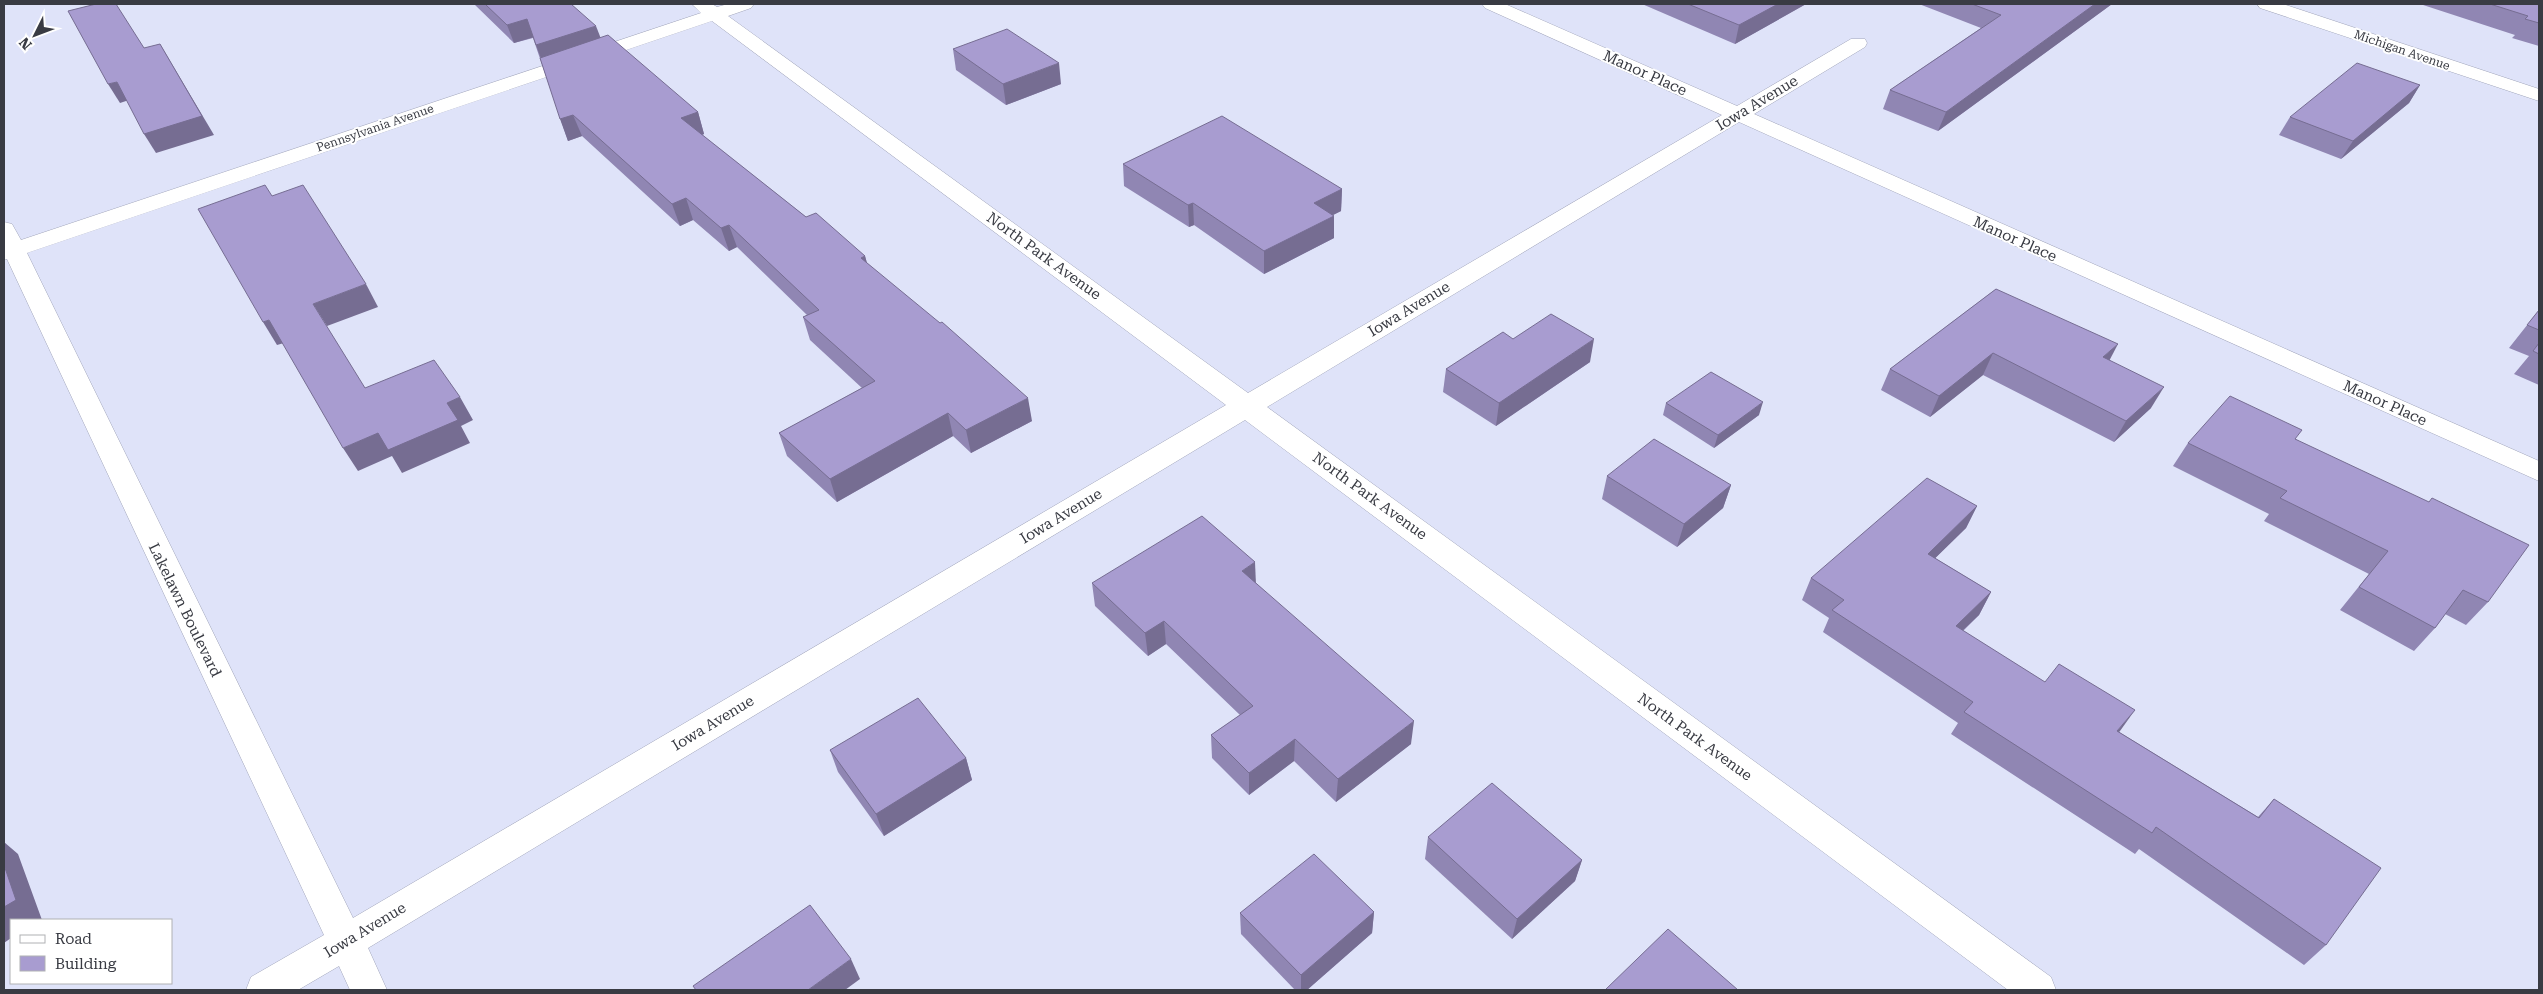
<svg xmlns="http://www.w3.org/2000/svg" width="2543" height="994" font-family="'Roboto Serif',serif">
<rect width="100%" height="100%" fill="#dfe3f9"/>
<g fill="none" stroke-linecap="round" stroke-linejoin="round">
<defs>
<g id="street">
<path d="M692,4H712L717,7L728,4H754L751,8L728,16L1248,393L1722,115L1485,8L1482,4H1505L1737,106L1851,39H1865L1867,43L1865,47L1754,114L2539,461V481L1739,122L1267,407L2051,977L2056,990H2008L1245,420L368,948L387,990H350L339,966L298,990H246L251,977L324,935L7,259L4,260V222L12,224L21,240L701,13ZM712,21L1226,405L353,918L27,253Z"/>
<path d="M2257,4H2283L2539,89V101L2260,8Z"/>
</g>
</defs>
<!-- street casing -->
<use href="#street" stroke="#a2a6bb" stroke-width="1"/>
<!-- street -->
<use href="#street" fill="#fff" fill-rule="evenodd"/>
</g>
<!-- wall -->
<g fill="#9086b3">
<path d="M474,4H571L600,38L698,112L704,134L702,135L806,217L865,256L867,263L1032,421L971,453L953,436L837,502L787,456L779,433L862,388L810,340L803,317L807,315L737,247L729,251L693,220L680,226L582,136L568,141L533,38L514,43Z"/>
<path d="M1642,4H1806L1735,44Z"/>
<path d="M1919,4H2112L1938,131L1883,109L1890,90L1981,28Z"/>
<path d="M2420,4H2539V46L2512,38L2515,35Z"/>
<path d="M953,49L1061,84L1006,105L956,70Z"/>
<path d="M2420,85L2409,103L2341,159L2279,135L2290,117Z"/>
<path d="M1123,164L1342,189L1341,211L1333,215L1334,238L1264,274L1194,225L1189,227L1124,186Z"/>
<path d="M1996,289L2110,360L2151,408L2114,442L1983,375L1930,417L1881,390L1890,369Z"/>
<path d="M2539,310V385L2514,374L2529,356L2509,348Z"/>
<path d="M1513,339L1590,362L1496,426L1443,392L1446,369Z"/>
<path d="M1666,403L1759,415L1714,448L1663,415Z"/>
<path d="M2296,439L2488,602L2466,625L2445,614L2435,628L2414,651L2340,610L2369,574L2264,521L2269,514L2173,466L2188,443Z"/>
<path d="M1607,476L1731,485L1723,508L1677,547L1602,499Z"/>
<path d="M1977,506L1966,528L1935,558L1991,592L1979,615L1963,631L2119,732L2258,817L2274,799L2326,945L2304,965L2139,849L2135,854L1951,734L1958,723L1823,632L1829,618L1802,600L1811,578Z"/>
<path d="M1092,583H1256L1411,744L1336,802L1294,761L1249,795L1212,758L1211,735L1240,715L1166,644L1148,656L1095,606Z"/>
<path d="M830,750L966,758L972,780L884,836L838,772Z"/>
<path d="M1428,837L1582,860L1575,881L1512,939L1425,859Z"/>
<path d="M1374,912L1372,933L1307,990H1295L1241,934L1240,913Z"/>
</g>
<!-- shaded-wall -->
<g fill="#766d92">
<path d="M1778,4H1806L1735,44L1739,25Z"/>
<path d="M2095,4H2112L1938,131L1946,112Z"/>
<path d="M527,19L534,37L514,43L507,25Z"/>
<path d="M596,26L603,44L543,64L536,45Z"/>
<path d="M160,44L214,135L156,153L144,134Z"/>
<path d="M1059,63L1061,84L1006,105L1003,84Z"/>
<path d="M117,82L129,100L120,103L108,84Z"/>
<path d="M2420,85L2409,103L2341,159L2353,141Z"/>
<path d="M698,112L704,134L688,140L681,118Z"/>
<path d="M573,115L582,136L568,141L560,119Z"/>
<path d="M1342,189L1341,211L1313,225L1314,203Z"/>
<path d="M686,198L693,220L680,226L672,204Z"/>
<path d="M1193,203L1194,225L1189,227L1188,205Z"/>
<path d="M1334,216V238L1264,274V251Z"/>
<path d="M729,225L737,247L729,251L721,228Z"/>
<path d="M865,256L871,279L861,258Z"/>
<path d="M366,284L378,307L327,326L313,304Z"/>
<path d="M269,320L284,343L277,345L263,322Z"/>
<path d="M1594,339L1590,362L1496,426L1499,403Z"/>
<path d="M2118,344L2107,365L2103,357Z"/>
<path d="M1993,353L1983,375L1930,417L1939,396Z"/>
<path d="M2164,387L2151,408L2114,442L2126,421Z"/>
<path d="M460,397L473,420L461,426L470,443L402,473L392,456L358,471L343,448Z"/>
<path d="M1028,398L1032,421L971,453L966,430Z"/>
<path d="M1763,402L1759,415L1714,448L1718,435Z"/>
<path d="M948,413L953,436L837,502L830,479Z"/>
<path d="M1731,485L1723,508L1677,547L1684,524Z"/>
<path d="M1977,506L1966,528L1917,576L1928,554Z"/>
<path d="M1255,562L1256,585L1242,571Z"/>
<path d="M1991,592L1979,615L1944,648L1956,626Z"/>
<path d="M1164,621L1166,644L1148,656L1145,633Z"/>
<path d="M2135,710L2120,731L2102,753L2117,731Z"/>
<path d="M1414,721L1411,744L1336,802L1338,779Z"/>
<path d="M1295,739L1294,761L1249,795V773Z"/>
<path d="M966,758L972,780L884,836L876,814Z"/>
<path d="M4,842L18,854L42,920H11V938L4,943Z"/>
<path d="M1582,860L1575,881L1512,939L1517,919Z"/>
<path d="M1374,912L1372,933L1307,990H1301V975Z"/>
<path d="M851,959L860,979L845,990H808Z"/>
</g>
<!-- building -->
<g fill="#a89cd0" stroke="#766d92">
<path d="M96,4H116L144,48L160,44L202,116L144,134L117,82L108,84L68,11Z"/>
<path d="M485,4H571L596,26L536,45L527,19L507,25Z"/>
<path d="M1688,4H1778L1739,25Z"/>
<path d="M1972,4H2095L1946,112L1890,90L2001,15Z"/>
<path d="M2490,4H2539V23L2525,19L2528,16Z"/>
<path d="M1007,29L1059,63L1003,84L953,49Z"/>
<path d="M608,35L698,112L681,118L806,217L816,213L865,256L861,258L940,323L942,322L1028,398L966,430L948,413L830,479L779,433L875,381L803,317L819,310L729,225L721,228L686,198L672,204L573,115L560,119L540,58Z"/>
<path d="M2357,63L2420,85L2353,141L2290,117Z"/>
<path d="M1222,116L1342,189L1314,203L1334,216L1264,251L1193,203L1188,205L1123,164Z"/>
<path d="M265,185L272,196L303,185L366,284L313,304L365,388L434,360L460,397L447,403L458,420L388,450L378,433L343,448L269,320L263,322L198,209Z"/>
<path d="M1996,289L2118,344L2103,357L2164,387L2126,421L1993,353L1939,396L1890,369Z"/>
<path d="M2539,310V330L2527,325Z"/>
<path d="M1551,314L1594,339L1499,403L1446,369L1503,332L1513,339Z"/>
<path d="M2539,343V354L2533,351Z"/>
<path d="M1711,372L1763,402L1718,435L1666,403Z"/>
<path d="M2230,396L2302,430L2295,439L2429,502L2432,498L2529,545L2488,602L2463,590L2435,628L2359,587L2388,551L2280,498L2287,491L2188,443Z"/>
<path d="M1654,439L1731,485L1684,524L1607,476Z"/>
<path d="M1927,478L1977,506L1928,554L1991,592L1956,626L2045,682L2059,664L2135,710L2117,731L2259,818L2274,799L2381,868L2326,945L2156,827L2152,833L1964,712L1973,702L1832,610L1844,600L1811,578Z"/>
<path d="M1202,516L1255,562L1242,571L1414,721L1338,779L1295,739L1249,773L1211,735L1253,706L1164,621L1145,633L1092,583Z"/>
<path d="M918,698L966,758L876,814L830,750Z"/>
<path d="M1492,783L1582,860L1517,919L1428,837Z"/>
<path d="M1314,854L1374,912L1301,975L1240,913Z"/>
<path d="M4,865L16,900L4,907Z"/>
<path d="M810,905L851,959L808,990H696L693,986Z"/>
<path d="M1668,929L1738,990H1605Z"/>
</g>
<g text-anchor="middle" stroke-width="4" stroke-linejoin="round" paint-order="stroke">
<!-- far-street labels -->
<g font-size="12" fill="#393b43" stroke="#fff">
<text transform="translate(2402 50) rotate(19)" y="4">Michigan Avenue</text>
<text transform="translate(375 128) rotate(-19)" y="4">Pennsylvania Avenue</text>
</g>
<!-- street labels -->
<g font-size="15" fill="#393b43" stroke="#fff">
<text transform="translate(1645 73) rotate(24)" y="5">Manor Place</text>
<text transform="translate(1757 103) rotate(-31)" y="5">Iowa Avenue</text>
<text transform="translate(2015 239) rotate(24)" y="5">Manor Place</text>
<text transform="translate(1044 256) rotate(36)" y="5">North Park Avenue</text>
<text transform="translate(1409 309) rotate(-31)" y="5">Iowa Avenue</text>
<text transform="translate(2385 403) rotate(24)" y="5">Manor Place</text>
<text transform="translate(1370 496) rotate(36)" y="5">North Park Avenue</text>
<text transform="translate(1061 516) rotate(-31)" y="5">Iowa Avenue</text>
<text transform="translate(185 610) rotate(64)" y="5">Lakelawn Boulevard</text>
<text transform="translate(713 723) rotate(-31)" y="5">Iowa Avenue</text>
<text transform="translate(1695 737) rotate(36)" y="5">North Park Avenue</text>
<text transform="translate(365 930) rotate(-31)" y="5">Iowa Avenue</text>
</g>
</g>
<!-- border -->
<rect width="2543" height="994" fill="none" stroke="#393b43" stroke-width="10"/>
<!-- legend -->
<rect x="10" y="919" width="162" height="65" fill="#ffffff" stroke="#b0b1b4"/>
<rect x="20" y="935" width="25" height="8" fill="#ffffff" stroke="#b0b1b4"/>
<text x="55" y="944" font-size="15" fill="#393b43">Road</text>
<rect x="20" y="956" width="25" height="15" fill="#a89cd0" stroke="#b0b1b4"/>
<text x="55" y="969" font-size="15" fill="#393b43">Building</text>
<!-- north arrow -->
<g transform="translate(35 35) rotate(228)" stroke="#ffffff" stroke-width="4" paint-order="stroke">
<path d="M0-4L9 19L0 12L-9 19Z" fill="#393b43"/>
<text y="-8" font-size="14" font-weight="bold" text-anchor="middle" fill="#393b43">N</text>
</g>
</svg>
